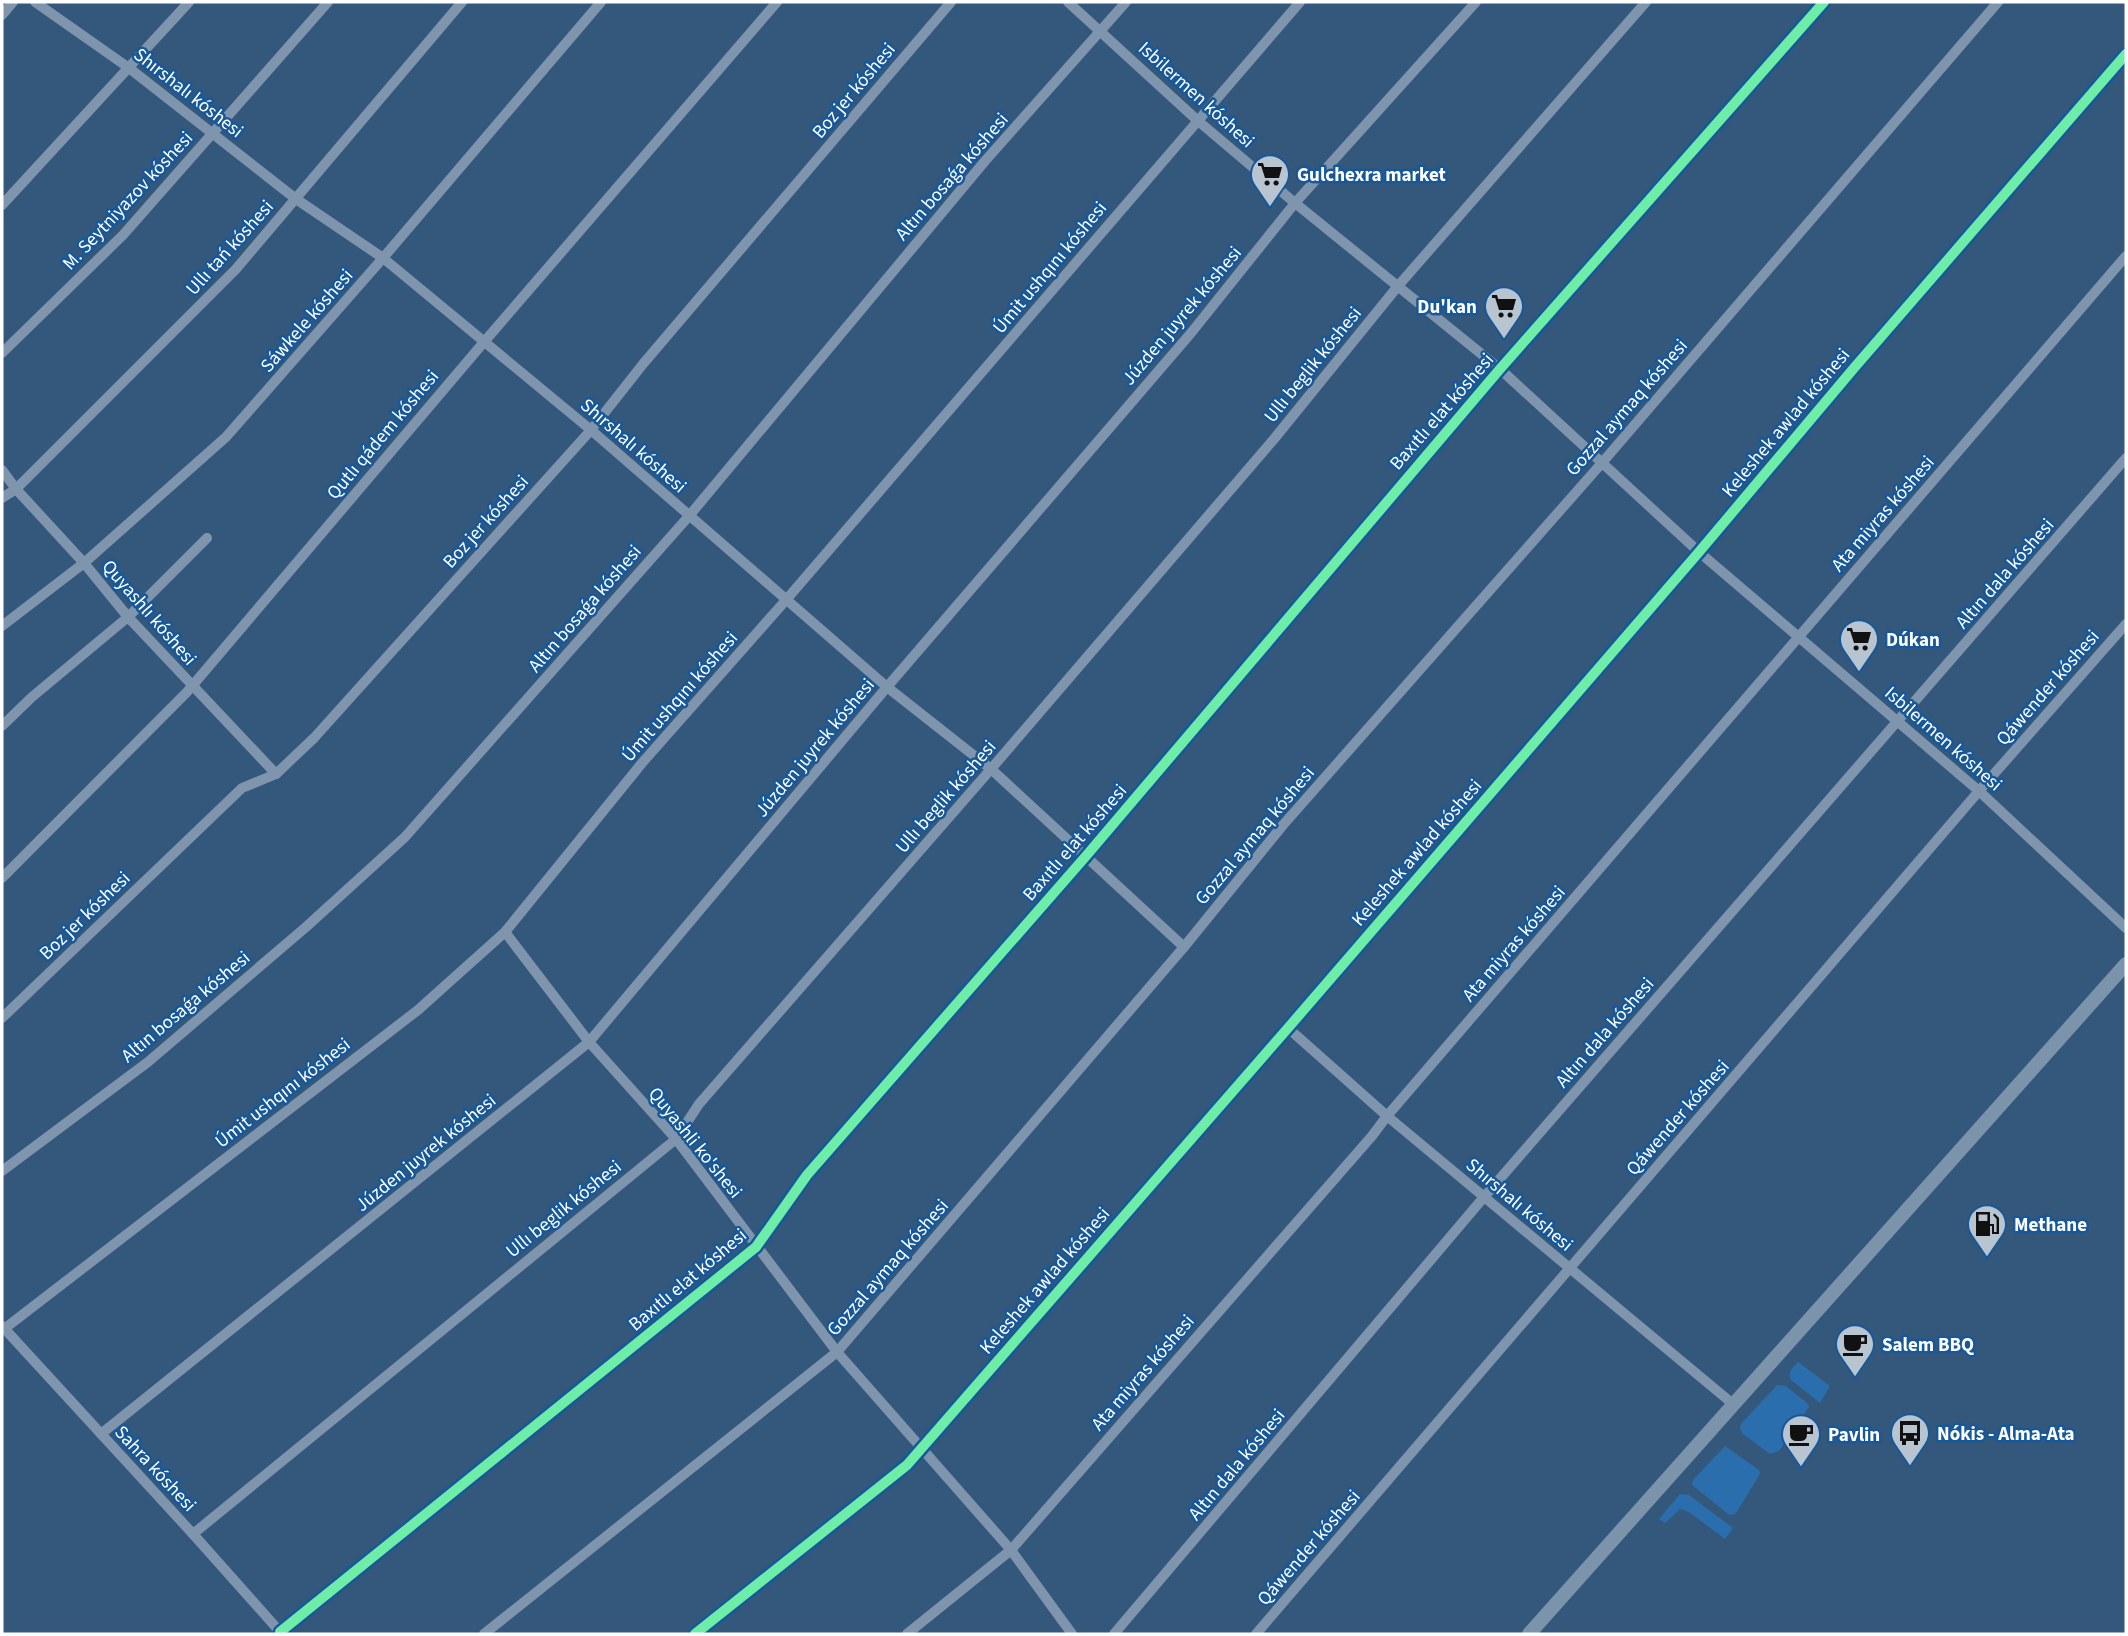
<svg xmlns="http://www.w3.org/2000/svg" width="2128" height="1636" font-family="'Source Sans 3',sans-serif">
<rect width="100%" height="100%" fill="#34587b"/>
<!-- green -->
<g fill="#2a6eae">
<path d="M1798,1362L1830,1386L1820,1403L1791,1380C1787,1372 1792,1368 1798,1362Z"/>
<path d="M1777,1385L1786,1386L1807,1403L1809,1407L1779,1451L1770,1454L1743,1434L1740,1429L1741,1424Z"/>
<path d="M1725,1446L1759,1470L1760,1474L1736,1513L1732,1515L1728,1514L1692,1485L1693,1480Z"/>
<path d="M1680,1494L1689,1495L1733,1528L1725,1539L1689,1512L1680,1509L1665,1523L1659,1519Z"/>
</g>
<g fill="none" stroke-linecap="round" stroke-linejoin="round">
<!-- minor -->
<g stroke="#7e95ad" stroke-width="10">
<path d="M35,2L129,68L296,199L383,258L591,430L887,687L991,769L1184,947"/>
<path d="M1068,2L1197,120L1295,203L1500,369L1699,552L1979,791L2126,928"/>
<path d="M2,15L13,2"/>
<path d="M2,205L189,2"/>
<path d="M2,353L123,235L328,2"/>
<path d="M2,470L16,489L84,563L128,617L276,774"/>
<path d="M2,498L16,489L236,269L462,2"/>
<path d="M2,626L84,563L226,437L383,258L601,2"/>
<path d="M2,726L32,697L128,617L207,538"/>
<path d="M2,878L187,692L484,342L777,2"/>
<path d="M505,932L589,1042L676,1139L837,1352L1011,1550L1072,1634"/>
<path d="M2,1018L242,788L276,774L314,738L591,430L643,364L951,2"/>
<path d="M1288,1028L1387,1116L1733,1404"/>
<path d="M2,1171L148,1062L306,927L405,837L689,516L985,161L1126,2"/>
<path d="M2,1326L193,1534L282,1634"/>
<path d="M4,1329L418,1010L505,932L642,763L786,600L1300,2"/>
<path d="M101,1434L589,1042L887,687L1191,333L1295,203L1476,2"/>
<path d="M193,1534L676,1139L699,1104L991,769L1274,439L1398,286L1646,2"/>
<path d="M280,1632L756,1247L807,1175L1086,856L1500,369L1824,2"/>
<path d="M484,1634L837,1352L1184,947L1283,825L1601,464L1998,2"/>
<path d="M695,1634L907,1465L1288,1028L1699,552L1854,368L2126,54"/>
<path d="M907,1634L1011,1550L1372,1136L1387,1116L2126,256"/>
<path d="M1114,1634L1484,1197L2126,458"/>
<path d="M1256,1634L1979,791L2126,624"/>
</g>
<!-- major -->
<path stroke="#7c94ab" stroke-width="14" d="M1529,1634L2126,964"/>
<defs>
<g id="cycleway">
<path d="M280,1632L756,1247L807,1175L1086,856L1500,369L1824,2"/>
<path d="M695,1634L907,1465L1288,1028L1699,552L1854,368L2126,54"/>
</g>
</defs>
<!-- cycleway casing -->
<use href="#cycleway" stroke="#165899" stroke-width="15"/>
<!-- cycleway -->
<use href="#cycleway" stroke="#6deda7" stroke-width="10"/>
</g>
<!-- icons -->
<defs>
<symbol id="supermarket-pin" viewBox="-11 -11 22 30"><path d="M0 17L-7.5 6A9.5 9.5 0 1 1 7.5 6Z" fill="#b8c5d1" stroke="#165899"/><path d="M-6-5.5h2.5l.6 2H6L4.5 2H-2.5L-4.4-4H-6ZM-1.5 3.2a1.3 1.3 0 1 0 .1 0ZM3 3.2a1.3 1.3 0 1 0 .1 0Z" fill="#111"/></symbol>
<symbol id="fuel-pin" viewBox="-11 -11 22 30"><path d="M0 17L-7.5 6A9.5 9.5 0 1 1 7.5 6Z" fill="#b8c5d1" stroke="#165899"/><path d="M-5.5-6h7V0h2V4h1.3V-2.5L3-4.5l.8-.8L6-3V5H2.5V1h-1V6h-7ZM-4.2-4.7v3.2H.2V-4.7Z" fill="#111"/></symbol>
<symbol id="cafe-pin" viewBox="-11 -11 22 30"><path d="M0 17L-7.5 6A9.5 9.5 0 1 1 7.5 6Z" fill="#b8c5d1" stroke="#165899"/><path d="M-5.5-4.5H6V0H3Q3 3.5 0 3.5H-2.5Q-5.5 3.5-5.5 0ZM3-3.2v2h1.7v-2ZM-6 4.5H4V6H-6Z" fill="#111"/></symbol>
<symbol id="bus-pin" viewBox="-11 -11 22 30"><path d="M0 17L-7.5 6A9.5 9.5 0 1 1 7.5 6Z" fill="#b8c5d1" stroke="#165899"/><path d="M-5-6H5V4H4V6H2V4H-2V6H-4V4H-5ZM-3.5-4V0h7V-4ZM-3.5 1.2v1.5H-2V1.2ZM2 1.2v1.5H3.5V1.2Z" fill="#111"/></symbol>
</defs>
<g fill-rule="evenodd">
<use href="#supermarket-pin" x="1248" y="152" width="44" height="60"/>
<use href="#supermarket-pin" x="1482" y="284" width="44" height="60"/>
<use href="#supermarket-pin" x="1837" y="617" width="44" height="60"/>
<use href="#fuel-pin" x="1965" y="1202" width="44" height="60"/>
<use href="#cafe-pin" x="1833" y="1322" width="44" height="60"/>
<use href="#bus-pin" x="1888" y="1411" width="44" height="60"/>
<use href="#cafe-pin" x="1779" y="1412" width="44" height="60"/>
</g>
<g text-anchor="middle" stroke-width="5" stroke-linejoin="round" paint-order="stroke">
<!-- street labels -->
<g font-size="19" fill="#fff" stroke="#165899">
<text transform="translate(853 90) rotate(-50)" y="7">Boz jer kóshesi</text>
<text transform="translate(189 92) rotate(38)" y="7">Shırshalı kóshesi</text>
<text transform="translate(1197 94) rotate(42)" y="7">Isbilermen kóshesi</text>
<text transform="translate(951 176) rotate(-49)" y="7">Altın bosaǵa kóshesi</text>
<text transform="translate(127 200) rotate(-47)" y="7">M. Seytniyazov kóshesi</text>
<text transform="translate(229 247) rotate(-48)" y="7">Ullı tań kóshesi</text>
<text transform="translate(1049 267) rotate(-50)" y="7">Úmit ushqını kóshesi</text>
<text transform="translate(1181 315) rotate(-50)" y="7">Júzden juyrek kóshesi</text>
<text transform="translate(306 320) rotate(-49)" y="7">Sáwkele kóshesi</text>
<text transform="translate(1312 364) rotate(-51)" y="7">Ullı beglik kóshesi</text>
<text transform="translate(1626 407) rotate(-49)" y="7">Gozzal aymaq kóshesi</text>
<text transform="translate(1441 411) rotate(-49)" y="7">Baxıtlı elat kóshesi</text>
<text transform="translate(1785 422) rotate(-50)" y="7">Keleshek awlad kóshesi</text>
<text transform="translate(382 434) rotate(-50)" y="7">Qutlı qádem kóshesi</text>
<text transform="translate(634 445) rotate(41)" y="7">Shırshalı kóshesi</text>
<text transform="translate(1882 513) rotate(-49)" y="7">Ata miyras kóshesi</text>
<text transform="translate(485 521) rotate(-48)" y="7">Boz jer kóshesi</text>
<text transform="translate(2004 573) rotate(-49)" y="7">Altın dala kóshesi</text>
<text transform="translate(584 608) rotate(-49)" y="7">Altın bosaǵa kóshesi</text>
<text transform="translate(150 612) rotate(49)" y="7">Quyashlı kóshesi</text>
<text transform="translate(2047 687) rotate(-49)" y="7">Qáwender kóshesi</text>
<text transform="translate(679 696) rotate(-49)" y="7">Úmit ushqını kóshesi</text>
<text transform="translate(1944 738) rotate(41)" y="7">Isbilermen kóshesi</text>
<text transform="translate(814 747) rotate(-50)" y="7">Júzden juyrek kóshesi</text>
<text transform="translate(945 796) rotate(-49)" y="7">Ullı beglik kóshesi</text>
<text transform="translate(1254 835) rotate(-50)" y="7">Gozzal aymaq kóshesi</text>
<text transform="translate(1074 842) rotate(-49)" y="7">Baxıtlı elat kóshesi</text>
<text transform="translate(1416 852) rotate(-49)" y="7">Keleshek awlad kóshesi</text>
<text transform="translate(84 915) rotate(-44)" y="7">Boz jer kóshesi</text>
<text transform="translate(1513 943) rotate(-49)" y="7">Ata miyras kóshesi</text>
<text transform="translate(185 1006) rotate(-40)" y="7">Altın bosaǵa kóshesi</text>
<text transform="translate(1604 1032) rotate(-49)" y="7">Altın dala kóshesi</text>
<text transform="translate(282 1092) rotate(-38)" y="7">Úmit ushqını kóshesi</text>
<text transform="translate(1677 1117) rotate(-49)" y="7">Qáwender kóshesi</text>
<text transform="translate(696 1142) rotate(51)" y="7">Quyashli ko'shesi</text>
<text transform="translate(425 1152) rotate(-39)" y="7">Júzden juyrek kóshesi</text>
<text transform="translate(1520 1204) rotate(40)" y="7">Shırshalı kóshesi</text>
<text transform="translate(563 1208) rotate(-39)" y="7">Ullı beglik kóshesi</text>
<text transform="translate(887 1267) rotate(-49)" y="7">Gozzal aymaq kóshesi</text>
<text transform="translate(687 1279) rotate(-40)" y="7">Baxıtlı elat kóshesi</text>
<text transform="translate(1044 1280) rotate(-49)" y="7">Keleshek awlad kóshesi</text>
<text transform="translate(1142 1372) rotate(-49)" y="7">Ata miyras kóshesi</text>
<text transform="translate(1236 1464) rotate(-50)" y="7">Altın dala kóshesi</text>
<text transform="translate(156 1468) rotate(47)" y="7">Sahra kóshesi</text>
<text transform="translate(1308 1547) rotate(-49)" y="7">Qáwender kóshesi</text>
</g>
<!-- poi labels -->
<g font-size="19" font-weight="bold" fill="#fff" stroke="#165899" text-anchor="start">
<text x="1297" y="181">Gulchexra market</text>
<text x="1477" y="313" text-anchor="end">Du'kan</text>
<text x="1886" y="646">Dúkan</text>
<text x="2014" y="1231">Methane</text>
<text x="1882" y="1351">Salem BBQ</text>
<text x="1937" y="1440">Nókis - Alma-Ata</text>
<text x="1828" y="1441">Pavlin</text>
</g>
</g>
<!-- border -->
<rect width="2128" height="1636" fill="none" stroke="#ffffff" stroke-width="7"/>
</svg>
